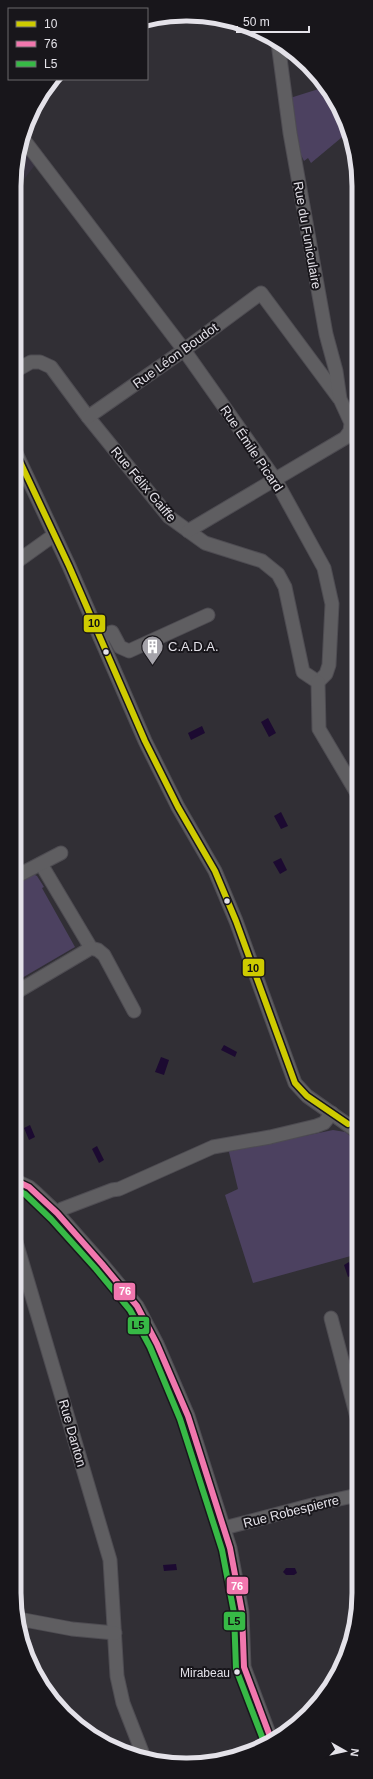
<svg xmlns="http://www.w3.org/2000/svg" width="373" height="1779" font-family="Helvetica,sans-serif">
<rect width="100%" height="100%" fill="#312f35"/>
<!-- built -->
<path fill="#373240" d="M21,146L35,165L15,191V164Z"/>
<!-- green -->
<g fill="#4c4160">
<path d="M325,87L341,110L347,133L311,163L308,158L304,161L296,145L290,98Z"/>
<path d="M33,874L37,876L44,887L42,888L75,947L15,982V884Z"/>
<path d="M333,1130L345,1132L358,1142V1254L253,1283L225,1195L238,1189L228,1148L290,1139Z"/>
</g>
<!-- water -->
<g fill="#1c0a31">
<path d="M268,718L276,733L269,737L261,722Z"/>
<path d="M202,726L205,733L191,740L188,733Z"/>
<path d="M281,812L288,826L281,829L274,816Z"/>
<path d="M281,858L287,870L280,874L273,862Z"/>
<path d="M224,1045L237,1052L235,1057L221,1050Z"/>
<path d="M161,1057L169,1060L164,1075L155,1072Z"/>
<path d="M30,1125L35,1137L29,1140L24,1128Z"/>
<path d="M97,1146L104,1160L99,1163L92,1149Z"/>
<path d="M349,1262L354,1274L348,1277L344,1265Z"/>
<path d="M176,1564L177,1570L164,1571L163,1565Z"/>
<path d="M286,1568H295L297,1573L294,1575H286L283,1572Z"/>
</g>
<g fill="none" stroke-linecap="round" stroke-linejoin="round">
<defs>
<g id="minor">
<path d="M24,140L184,350L275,479L324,568L332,604L329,665L326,674L318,682"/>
<path d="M15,371L31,362H40L51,367L88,417L169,517L205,543L262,561L278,574L285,587L303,672L318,682"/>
<path d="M88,417L184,350L261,293L339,398"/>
<path d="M15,451L69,566L145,741L178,807L215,871L236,921L295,1083L307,1096L358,1132"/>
<path d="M188,531L345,438L350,431L351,423L340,399L336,371L326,334L290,133L278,43"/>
<path d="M15,563L54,535"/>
<path d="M100,637L112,632L120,647L129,651L208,615"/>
<path d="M318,682L319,729L358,795"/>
<path d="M41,864L91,948L98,950L104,955L134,1011"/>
<path d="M15,877L61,853"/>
<path d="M15,993L91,948"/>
<path d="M14,1180L29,1187L36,1193L57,1213L102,1264L137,1306L157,1344L188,1416L230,1548L242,1612L244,1667L271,1739"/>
<path d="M57,1213L62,1209L112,1190L119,1189L213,1147L270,1137L316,1126L324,1123L332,1113"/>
<path d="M14,1235L110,1560L117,1676L123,1703L144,1757"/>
<path d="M331,1318L358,1421"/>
<path d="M224,1528L316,1504L358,1495"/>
<path d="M19,1619L72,1629L115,1633"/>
</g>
</defs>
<!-- minor casing -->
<use href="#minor" stroke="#4e4c52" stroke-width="15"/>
<!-- minor -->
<use href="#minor" stroke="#5f5e61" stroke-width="13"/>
<defs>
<path id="bus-1" d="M15,451L69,566L145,741L178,807L215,871L236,921L295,1083L307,1096L348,1124"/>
<path id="bus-2" d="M14,1180L29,1187L57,1213L102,1264L137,1306L157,1344L188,1416L230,1548L242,1612L244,1667L271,1739"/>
<path id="bus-3" d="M14,1189L25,1194L51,1219L96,1269L130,1310L150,1347L180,1419L222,1550L234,1613L236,1669L264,1742"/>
</defs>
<!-- bus-1 casing -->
<use href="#bus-1" stroke="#18161b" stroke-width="9"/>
<!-- bus-2 casing -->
<use href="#bus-2" stroke="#18161b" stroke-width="9"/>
<!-- bus-3 casing -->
<use href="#bus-3" stroke="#18161b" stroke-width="9"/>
<!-- bus-1 -->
<use href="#bus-1" stroke="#cecb00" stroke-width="6"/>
<!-- bus-2 -->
<use href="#bus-2" stroke="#f177ae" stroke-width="6"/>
<!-- bus-3 -->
<use href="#bus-3" stroke="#37b946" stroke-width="6"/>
</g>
<!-- icons -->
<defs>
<symbol id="building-pin" viewBox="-11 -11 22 30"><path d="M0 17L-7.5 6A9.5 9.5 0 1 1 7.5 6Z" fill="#a5a3aa" stroke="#18161b"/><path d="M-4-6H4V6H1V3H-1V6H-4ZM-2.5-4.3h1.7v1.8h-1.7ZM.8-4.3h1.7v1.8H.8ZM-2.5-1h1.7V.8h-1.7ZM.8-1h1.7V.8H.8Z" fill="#fff"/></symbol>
</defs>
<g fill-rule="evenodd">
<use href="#building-pin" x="140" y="634" width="25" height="34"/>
</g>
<!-- markers -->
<g fill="#e4e2e9" stroke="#18161b" stroke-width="1.5">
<circle cx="106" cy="652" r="3.5"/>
<circle cx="227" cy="901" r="3.5"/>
<circle cx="237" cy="1672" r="3.5"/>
</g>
<g text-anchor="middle" stroke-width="4" stroke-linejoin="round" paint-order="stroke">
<!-- bus labels -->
<g font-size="12" fill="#e4e2e9" stroke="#18161b" text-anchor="end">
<text x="230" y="1677">Mirabeau</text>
</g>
<!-- street labels -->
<g font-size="13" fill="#e4e2e9" stroke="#18161b">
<text transform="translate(308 235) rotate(80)" y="5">Rue du Funiculaire</text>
<text transform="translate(175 355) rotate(-36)" y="5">Rue Léon Boudot</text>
<text transform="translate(252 448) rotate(56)" y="5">Rue Émile Picard</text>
<text transform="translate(144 484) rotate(50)" y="5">Rue Félix Gaiffe</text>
<text transform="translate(73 1433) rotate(74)" y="5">Rue Danton</text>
<text transform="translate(291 1511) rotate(-14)" y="5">Rue Robespierre</text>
</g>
<!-- poi labels -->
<g font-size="13" fill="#e4e2e9" stroke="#18161b" text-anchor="start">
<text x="168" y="651">C.A.D.A.</text>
</g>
</g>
<!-- crop -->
<path d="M0 0H373V1779H0ZM186 21H187A165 165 0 0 1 352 186V1593A165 165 0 0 1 187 1758H186A165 165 0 0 1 21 1593V186A165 165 0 0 1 186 21Z" fill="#18161b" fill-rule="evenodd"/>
<path fill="none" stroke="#e4e2e9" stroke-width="5" d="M186 21H187A165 165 0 0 1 352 186V1593A165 165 0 0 1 187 1758H186A165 165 0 0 1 21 1593V186A165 165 0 0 1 186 21Z"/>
<g stroke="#18161b" stroke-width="1.5">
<rect x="83" y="614" width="23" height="19" rx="4" fill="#cecb00"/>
<rect x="242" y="958" width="23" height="19" rx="4" fill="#cecb00"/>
<rect x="113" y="1282" width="23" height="19" rx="4" fill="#f177ae"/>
<rect x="127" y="1316" width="23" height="19" rx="4" fill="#37b946"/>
<rect x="226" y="1576" width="23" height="19" rx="4" fill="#f177ae"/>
<rect x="223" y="1611" width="23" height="20" rx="4" fill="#37b946"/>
</g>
<g font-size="11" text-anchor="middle" font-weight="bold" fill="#fff">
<text x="125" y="1295">76</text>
<text x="237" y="1590">76</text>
</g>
<g font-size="11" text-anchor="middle" font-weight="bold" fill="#111">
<text x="94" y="627">10</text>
<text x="253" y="972">10</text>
<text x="138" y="1329">L5</text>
<text x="234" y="1625">L5</text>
</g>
<!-- legend -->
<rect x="8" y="8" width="140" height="72" fill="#18161b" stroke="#6a686d"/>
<rect x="16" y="21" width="20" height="6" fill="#cecb00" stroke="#6a686d"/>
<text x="44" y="28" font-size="12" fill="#e4e2e9">10</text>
<rect x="16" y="41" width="20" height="6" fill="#f177ae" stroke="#6a686d"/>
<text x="44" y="48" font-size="12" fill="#e4e2e9">76</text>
<rect x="16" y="61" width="20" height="6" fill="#37b946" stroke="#6a686d"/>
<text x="44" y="68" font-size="12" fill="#e4e2e9">L5</text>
<!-- north arrow -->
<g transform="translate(345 1751) rotate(98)" stroke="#18161b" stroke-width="3" paint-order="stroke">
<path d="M0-3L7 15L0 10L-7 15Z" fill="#e4e2e9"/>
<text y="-6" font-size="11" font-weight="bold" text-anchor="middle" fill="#e4e2e9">N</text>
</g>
<!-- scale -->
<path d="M237 26v6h72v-6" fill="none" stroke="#e4e2e9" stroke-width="2"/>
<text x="243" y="26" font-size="12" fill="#e4e2e9" stroke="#18161b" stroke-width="3" paint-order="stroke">50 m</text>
</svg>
